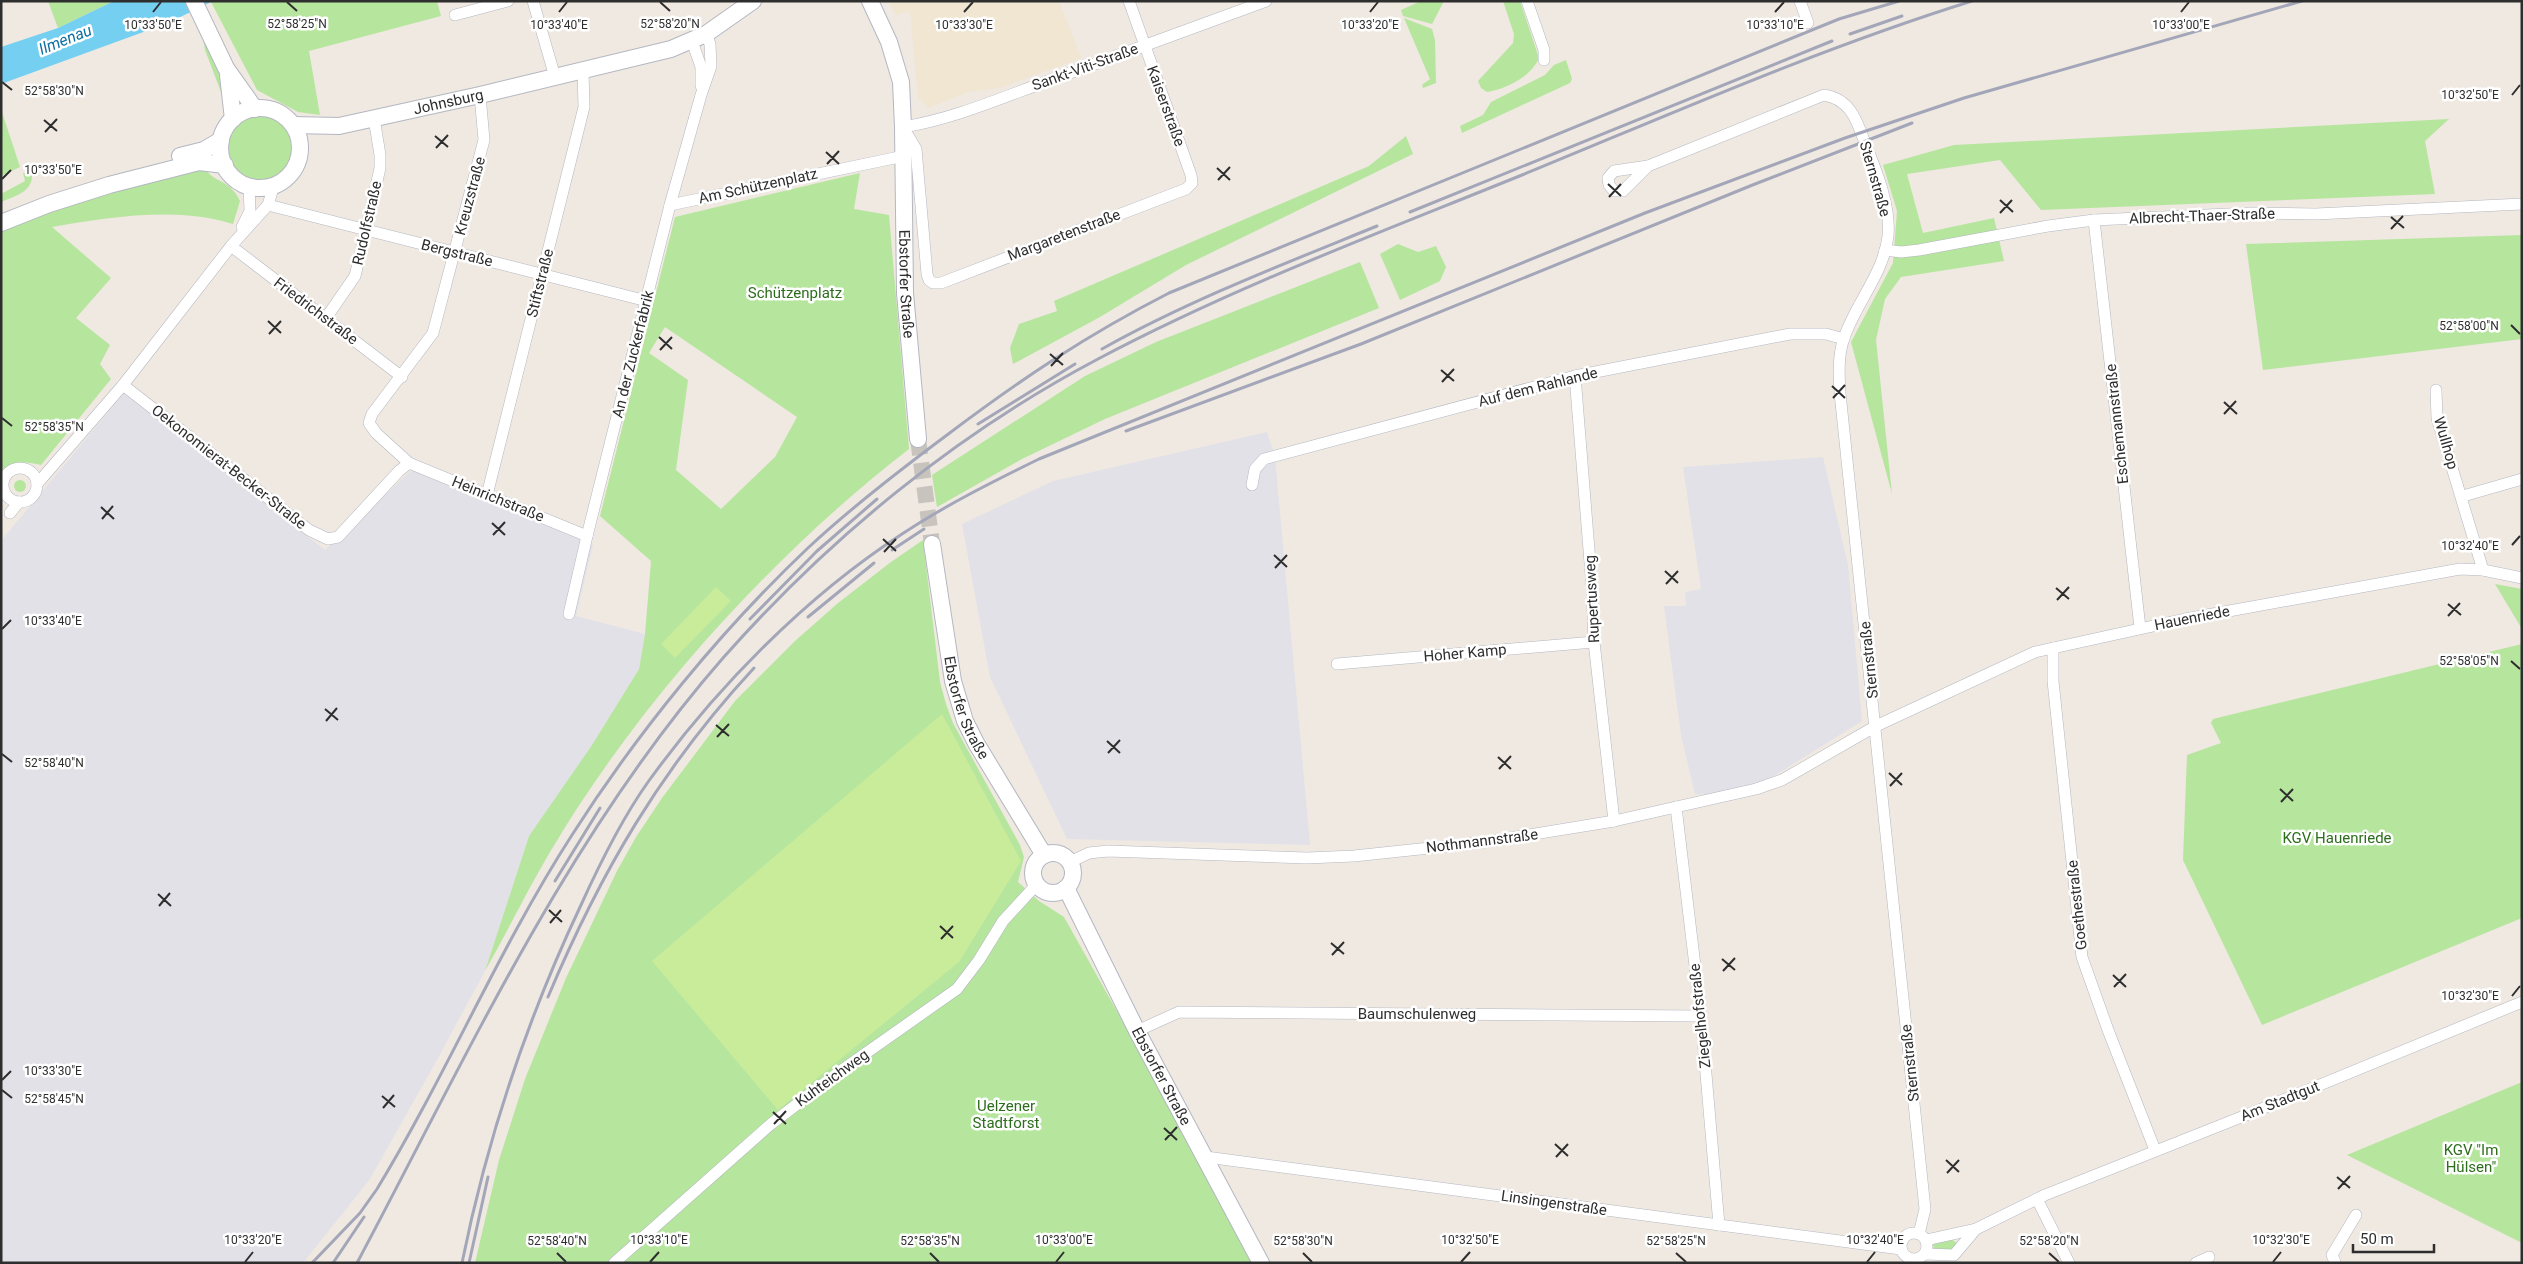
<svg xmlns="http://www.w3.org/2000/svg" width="2523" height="1264" font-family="Roboto,sans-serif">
<rect width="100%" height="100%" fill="#efe9e1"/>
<!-- industrial -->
<g fill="#e3e1e8">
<path d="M124,393L325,550L412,470L593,545L576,616L645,634L639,669L592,745L529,836L485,971L438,1058L370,1179L303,1263H1V541Z"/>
<path d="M1267,432L1275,457L1310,845L1067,839L990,677L962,524L1053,481Z"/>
<path d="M1823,457L1848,565L1862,721L1766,781L1711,795L1695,794L1681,735L1664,606H1686L1685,592L1701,589L1683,467Z"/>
</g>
<!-- education -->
<path fill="#f0e6d1" d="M889,1H1059L1081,58L1000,88L968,92L928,108L918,97L910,11L896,15Z"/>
<!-- green -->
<g fill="#b6e59e" fill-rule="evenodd">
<path d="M48,1H114L58,28Z"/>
<path d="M213,1H437L441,16L309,51L320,115L298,112L257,90L211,2Z"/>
<path d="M1421,1H1444L1432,24L1403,16L1401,10Z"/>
<path d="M1503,1H1520L1539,58C1531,77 1506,89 1487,92L1481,88L1478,81L1513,43L1514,34Z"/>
<path d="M1404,18L1432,29L1435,40L1436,83L1423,88L1422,85L1430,79Z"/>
<path d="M202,31L228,98L224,100L205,50Z"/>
<path d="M1566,60L1572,79L1570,83L1462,133L1460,126L1483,115L1491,102L1545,75L1554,65Z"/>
<path d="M1,109L20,167L1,176Z"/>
<circle cx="261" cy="147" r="33"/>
<path d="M2449,119L2425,141L2435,194L2041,210L2000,160L1907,174L1923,233L1994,218L2004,261L1901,277L1885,299L1876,340L1892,494L1851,342L1893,263L1897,211L1883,165L1954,145Z"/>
<path d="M1406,136L1413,154L1186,265L1100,317L1013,364L1010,348L1019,324L1057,311L1054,301L1369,166Z"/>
<path d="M204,166C212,184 229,177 240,201L233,224C179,206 107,217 52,227L111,278L76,318L110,345L100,364L111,379L41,465C20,460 16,462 1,477V231L64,206Z"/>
<path d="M23,173L32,174C33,192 15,196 1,202V194L25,181Z"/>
<path d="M860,173L854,209L889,215L909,449C773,554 638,703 550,852C527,891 507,932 485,971L529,836L592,745L639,669L645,634L651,561L600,516L675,217ZM665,327L797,417L775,457L721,509L676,470L688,380L649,353Z"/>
<path d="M2522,235V339L2263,370L2246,244Z"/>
<path d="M1398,244L1418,252L1436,246L1446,267L1440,281L1400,300L1380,254Z"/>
<path d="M1360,262L1379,308L1105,419L1022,459L937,507L932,475L1085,376L1156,342Z"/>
<circle cx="20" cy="486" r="6"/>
<path d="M923,540L940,682L946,704L953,723L1020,845L1024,857L1018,882L1039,901L1064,917L1201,1161L1252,1263H475L499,1160L525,1079L566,978L617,871L636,837L662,798L735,701L795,641L838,603L891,562Z"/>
<path d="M2495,584L2522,589V629Z"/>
<path d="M2522,644V918L2262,1025L2183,860L2187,755L2221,743L2211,723L2213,719Z"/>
<path d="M2522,1082V1243L2347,1155Z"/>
<path d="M1950,1238L1958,1244L1949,1254L1934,1249L1932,1242Z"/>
</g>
<!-- pitch -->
<g fill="#c9ec9a">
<path d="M716,587L731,601L675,658L661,644Z"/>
<path d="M942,714L1021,861L959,962L778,1110L652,961Z"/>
</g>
<!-- water -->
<path fill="#75cff0" d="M114,1H213L168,23L1,84V47L58,28Z"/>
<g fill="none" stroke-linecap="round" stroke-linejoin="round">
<!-- secondary-tunnel -->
<path stroke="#c8c4bd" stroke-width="16" stroke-dasharray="16 8" stroke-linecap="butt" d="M918,439L932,544"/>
<defs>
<g id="minor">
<path d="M533,1L555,77"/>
<path d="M1129,1L1191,175L1192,183L1186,189L941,283H933L929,280L927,274L916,149L903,127C953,119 1001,98 1048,81C1121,54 1193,28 1266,1"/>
<path d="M1527,1L1544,50V60"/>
<path d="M1800,1L1808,23"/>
<path d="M455,15L508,1"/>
<path d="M692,41L701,67V86"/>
<path d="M1648,166L1824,95C1849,99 1856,118 1864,140C1875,168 1891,205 1888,236C1884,274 1854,305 1843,341C1838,358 1839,375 1840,393L1925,1209L1919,1234"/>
<path d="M1648,166L1623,191H1614L1609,185L1608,178L1614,171Z"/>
<path d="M268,205L647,301"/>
<path d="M670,205L904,156"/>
<path d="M2094,220L2140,628"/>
<path d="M242,227L250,211L249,186"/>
<path d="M231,246L402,377"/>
<path d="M1885,250L1901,252L1919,250L2048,226L2094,220L2251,213L2316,214L2522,204"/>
<path d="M326,318L355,276L366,230L380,168V155L374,118"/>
<path d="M1575,376L1592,587L1594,642L1614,821"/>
<path d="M123,385L309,530L328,539L338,537L399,471L409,463L587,536"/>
<path d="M2436,390L2437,418L2483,570"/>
<path d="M409,463L376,433L369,423L372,414L433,333L484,140L480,95"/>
<circle cx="20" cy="485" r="17"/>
<path d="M37,484L123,385L231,246L268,205L274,185"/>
<path d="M1252,485L1255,469L1264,459L1575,376L1790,334H1826L1844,339"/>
<path d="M487,495L584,107L583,71"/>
<path d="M2463,496L2522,479"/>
<path d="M10,513L19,502"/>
<path d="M569,614L587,536L670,205L701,95L711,66L710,44L706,34"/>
<path d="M2053,648V681L2082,957L2108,1030L2155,1150"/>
<path d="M1337,664L1594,642"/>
<path d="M1676,807L1701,1016L1719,1225"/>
<path d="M1070,862L1089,853L1108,851L1307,858L1354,856L1486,842L1614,821L1756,789L1782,780L1876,726L2035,652L2185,619L2460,569L2483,570L2522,578"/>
<path d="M1137,1031L1179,1012L1701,1016"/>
<path d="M1206,1157L1901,1249"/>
<path d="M2037,1199L2069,1263"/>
<circle cx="1914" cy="1246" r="13"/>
<path d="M1926,1240L1976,1229"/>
<path d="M1925,1254L1954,1255L1976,1229L2045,1195L2254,1112L2522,1002"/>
<path d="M2335,1262L2332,1255L2356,1215"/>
<path d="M614,1263L771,1124L842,1070L957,989L979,960L1003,921L1037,884"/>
<path d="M2196,1263L2209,1257"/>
</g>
<g id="secondary">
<path d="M194,1L226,68L255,109"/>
<path id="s1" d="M870,1L889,42L901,82L903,127L905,293L918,439"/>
<path d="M228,75L233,119"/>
<circle cx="260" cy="148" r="40"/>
<path id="s2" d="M293,125L339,126L480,95L671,49L706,34L753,1"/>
<path d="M180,156L204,150L221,140"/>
<path d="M1,223L49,204L109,185L199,162L225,165"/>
<path id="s3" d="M932,544L953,681L965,721L976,743L1044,855"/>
<circle cx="1053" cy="873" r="20"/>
<path id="s4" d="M1066,888L1137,1031L1261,1263"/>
</g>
</defs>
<!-- minor casing -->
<use href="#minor" stroke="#b4b7c1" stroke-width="12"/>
<!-- secondary casing -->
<use href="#secondary" stroke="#b4b7c1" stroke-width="18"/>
<!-- minor -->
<use href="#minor" stroke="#fff" stroke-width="11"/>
<!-- secondary -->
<use href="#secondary" stroke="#fff" stroke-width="16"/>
<!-- rail -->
<g stroke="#a3a6b8" stroke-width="3">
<path d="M1850,34L1902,16"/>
<path d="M1410,212L1832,41"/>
<path d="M1102,349C1190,300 1284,264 1377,226"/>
<path d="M978,424L1075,364"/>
<path d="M1126,431L1361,344L1755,184L1912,123"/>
<path d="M892,550L924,529"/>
<path d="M808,617L874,563"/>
<path d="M750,619L817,551L877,499"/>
<path d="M555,881L600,808"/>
<path d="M548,997C600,873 662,767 754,668"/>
<path d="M312,1263L360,1213L377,1189C447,1074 499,948 572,835C637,733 722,629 809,547C853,506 900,470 947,435C1021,379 1087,335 1169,293L1839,19L1899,1"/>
<path d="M333,1263L364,1217"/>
<path d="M357,1263C467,1056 567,836 723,658C829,538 956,434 1098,359C1234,287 1379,233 1522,175C1671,114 1818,49 1972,1"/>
<path d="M462,1263C487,1139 527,1019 581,905C600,863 621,820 648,782C716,688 805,597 902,534C946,505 992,482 1039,459L1645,213L1845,138L1964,98L2302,1"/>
<path d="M469,1263L488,1177"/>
</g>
</g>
<!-- ticks -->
<path fill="none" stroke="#2e2e2e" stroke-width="2" d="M287,2L297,11M660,2L670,11M153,12L161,2M559,12L567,2M964,12L973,2M1370,12L1378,2M1775,12L1784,2M2181,12L2189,2M2,82L12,90M2512,95L2520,85M44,120L57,131M45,132L57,119M435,136L448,147M436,148L448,135M826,152L839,164M827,164L839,151M1217,168L1230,180M2,179L11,170M1218,180L1230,167M1608,184L1621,196M1609,197L1621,184M2000,200L2013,212M2000,213L2012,200M2391,217L2404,228M2391,229L2403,216M268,321L281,333M2511,325L2520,334M269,334L281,321M659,337L672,349M660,350L672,337M1050,354L1063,365M1051,366L1063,353M1441,370L1454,381M1442,382L1454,369M1832,386L1845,398M1833,398L1845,385M2224,402L2237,414M2224,414L2236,401M2,418L12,426M101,507L114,519M102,519L113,506M492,523L505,535M493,535L505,522M883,539L896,551M2512,545L2520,536M884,552L896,539M1274,555L1287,567M1275,568L1287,555M1665,571L1678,583M1666,584L1678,571M2056,588L2069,599M2057,600L2069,587M2448,604L2461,615M2448,616L2460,603M2,629L11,620M2511,661L2520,669M325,709L338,720M326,721L337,708M716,725L729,736M717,737L729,724M1107,741L1120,753M1108,753L1120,740M2,754L12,762M1498,757L1511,769M1499,769L1511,756M1889,773L1902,785M1890,786L1902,773M2280,789L2293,801M2281,802L2293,789M158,894L171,906M159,906L170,893M549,910L562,922M550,923L561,910M940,926L953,938M941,939L953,926M1331,943L1344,954M1332,955L1344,942M1722,959L1735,970M1723,971L1735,958M2113,975L2126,987M2114,987L2126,974M2512,996L2520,986M2,1080L11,1071M2,1090L12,1098M382,1096L395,1107M383,1108L394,1095M773,1112L786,1124M774,1124L786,1111M1164,1128L1177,1140M1165,1140L1177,1127M1555,1144L1568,1156M1556,1157L1568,1144M1946,1160L1959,1172M1947,1173L1959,1160M2337,1177L2350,1188M2338,1189L2350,1176M557,1253L566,1262M930,1253L939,1262M1303,1253L1312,1262M1676,1253L1686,1262M2049,1253L2059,1262M245,1262L253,1252M650,1262L659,1252M1056,1262L1064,1252M1461,1262L1470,1252M1867,1262L1875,1252M2273,1262L2281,1252"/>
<g text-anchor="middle" stroke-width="5" stroke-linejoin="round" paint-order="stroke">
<!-- street labels -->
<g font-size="15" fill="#2e2e2e" stroke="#fff">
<text transform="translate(1085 67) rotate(-20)" y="5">Sankt-Viti-Straße</text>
<text dy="5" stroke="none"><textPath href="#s2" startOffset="158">Johnsburg</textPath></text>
<text transform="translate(1166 106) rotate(70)" y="5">Kaiserstraße</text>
<text transform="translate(1875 179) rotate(74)" y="5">Sternstraße</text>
<text transform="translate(758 186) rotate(-12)" y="5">Am Schützenplatz</text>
<text transform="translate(470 196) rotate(-75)" y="5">Kreuzstraße</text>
<text transform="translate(2202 216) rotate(-2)" y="5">Albrecht-Thaer-Straße</text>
<text transform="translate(367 223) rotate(-77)" y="5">Rudolfstraße</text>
<text transform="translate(1064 235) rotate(-21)" y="5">Margaretenstraße</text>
<text transform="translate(457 253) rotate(14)" y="5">Bergstraße</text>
<text transform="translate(540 283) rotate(-76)" y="5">Stiftstraße</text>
<text dy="5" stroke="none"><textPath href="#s1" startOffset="289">Ebstorfer Straße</textPath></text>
<text transform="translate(316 311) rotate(37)" y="5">Friedrichstraße</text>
<text transform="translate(633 354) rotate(-76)" y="5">An der Zuckerfabrik</text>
<text transform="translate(1538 387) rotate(-14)" y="5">Auf dem Rahlande</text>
<text transform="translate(2117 424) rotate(-96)" y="5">Eschemannstraße</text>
<text transform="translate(2446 443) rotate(74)" y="5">Wullhop</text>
<text transform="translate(229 467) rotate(38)" y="5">Oekonomierat-Becker-Straße</text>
<text transform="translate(498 499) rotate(22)" y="5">Heinrichstraße</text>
<text transform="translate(1592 599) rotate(-93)" y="5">Rupertusweg</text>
<text transform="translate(2192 618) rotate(-11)" y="5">Hauenriede</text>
<text transform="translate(1465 653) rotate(-5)" y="5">Hoher Kamp</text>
<text transform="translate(1869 660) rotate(-96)" y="5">Sternstraße</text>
<text dy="5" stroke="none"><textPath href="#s3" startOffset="168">Ebstorfer Straße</textPath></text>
<text transform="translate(1482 841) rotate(-7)" y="5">Nothmannstraße</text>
<text transform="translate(2077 905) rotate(-96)" y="5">Goethestraße</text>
<text x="1417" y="1019">Baumschulenweg</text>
<text transform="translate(1700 1016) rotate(-96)" y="5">Ziegelhofstraße</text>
<text transform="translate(1910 1063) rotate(-96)" y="5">Sternstraße</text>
<text dy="5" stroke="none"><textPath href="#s4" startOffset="211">Ebstorfer Straße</textPath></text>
<text transform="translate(832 1078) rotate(-36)" y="5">Kuhteichweg</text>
<text transform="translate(2280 1101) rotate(-22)" y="5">Am Stadtgut</text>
<text transform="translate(1554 1203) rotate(8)" y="5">Linsingenstraße</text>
</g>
<!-- park labels -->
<g font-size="15" fill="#2c6e1b" stroke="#fff">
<text x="795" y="298">Schützenplatz</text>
<text x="2337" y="843">KGV Hauenriede</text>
<text x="1006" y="1111">Uelzener<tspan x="1006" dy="17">Stadtforst</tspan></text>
<text x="2471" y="1155">KGV "Im<tspan x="2471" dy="17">Hülsen"</tspan></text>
</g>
<!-- water labels -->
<g font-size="16" font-style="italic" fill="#0d6fa3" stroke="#fff">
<text transform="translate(65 39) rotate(-22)" y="6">Ilmenau</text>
</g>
</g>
<g font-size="12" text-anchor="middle" fill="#2e2e2e" stroke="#fff" stroke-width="5" stroke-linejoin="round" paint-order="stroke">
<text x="297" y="28">52°58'25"N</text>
<text x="670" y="28">52°58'20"N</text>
<text x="153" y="29">10°33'50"E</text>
<text x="559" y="29">10°33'40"E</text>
<text x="964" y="29">10°33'30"E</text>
<text x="1370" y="29">10°33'20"E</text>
<text x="1775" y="29">10°33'10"E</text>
<text x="2181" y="29">10°33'00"E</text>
<text x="54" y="95">52°58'30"N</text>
<text x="2470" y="99">10°32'50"E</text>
<text x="53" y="174">10°33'50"E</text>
<text x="2469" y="330">52°58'00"N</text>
<text x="54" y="431">52°58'35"N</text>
<text x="2470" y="550">10°32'40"E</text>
<text x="53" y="625">10°33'40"E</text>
<text x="2469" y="665">52°58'05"N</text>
<text x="54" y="767">52°58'40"N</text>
<text x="2470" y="1000">10°32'30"E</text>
<text x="53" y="1075">10°33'30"E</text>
<text x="54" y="1103">52°58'45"N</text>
<text x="253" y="1244">10°33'20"E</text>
<text x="659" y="1244">10°33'10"E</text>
<text x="1064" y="1244">10°33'00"E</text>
<text x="1470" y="1244">10°32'50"E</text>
<text x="1875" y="1244">10°32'40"E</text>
<text x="2281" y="1244">10°32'30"E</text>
<text x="557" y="1245">52°58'40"N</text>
<text x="930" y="1245">52°58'35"N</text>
<text x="1303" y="1245">52°58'30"N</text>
<text x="1676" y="1245">52°58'25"N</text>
<text x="2049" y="1245">52°58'20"N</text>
</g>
<!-- border -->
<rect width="2523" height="1264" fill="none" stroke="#2e2e2e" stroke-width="5"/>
<!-- scale -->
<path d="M2353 1244v8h81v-8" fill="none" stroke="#2e2e2e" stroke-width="2.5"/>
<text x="2360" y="1244" font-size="15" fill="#2e2e2e" stroke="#ffffff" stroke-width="4" paint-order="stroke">50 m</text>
</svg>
